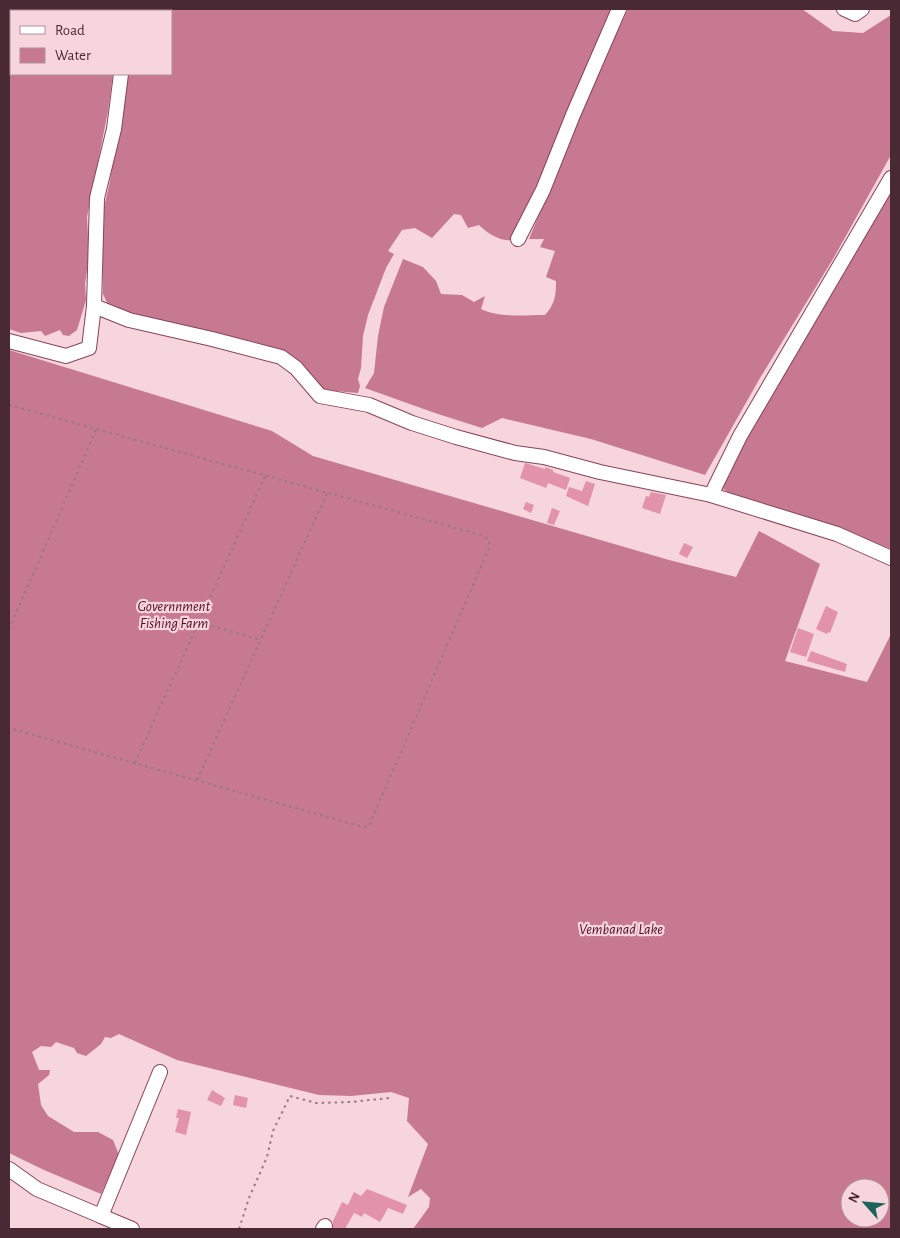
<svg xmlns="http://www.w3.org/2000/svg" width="900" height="1238" font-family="'Alegreya Sans',sans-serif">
<rect width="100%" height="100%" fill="#f7d5dd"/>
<!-- water -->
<g fill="#c67990" fill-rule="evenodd">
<path d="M9,9H119V11H11V74H113L108,111L87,217L89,255L85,284L86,300L77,330L69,336L63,335L60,330L45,336L41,331L21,333L9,329Z"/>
<path d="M132,9H613L582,76L594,82L628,9H802L833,31L863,33L891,15V155L833,259L760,378L705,475L591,439L502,418L482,428L435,413L365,388L374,373L378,336L384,307L403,259L423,267L436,281L441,294L462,295L474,302L485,296L481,309C500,318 524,315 545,315C555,304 556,295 556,281L546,277L555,251L540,247L544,239H529L580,115L543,177L511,240C500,242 486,232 479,225L468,228L461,215L454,214L432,238L415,228L402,230L388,251L394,254L386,268L368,315L363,336L361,368L358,379L360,386L358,393L334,391L326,395C308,360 272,344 235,338C220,335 205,335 190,331C162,325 136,315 109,307L103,294V212L110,181L126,74H171V11H132Z"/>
<path d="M891,189V549L828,524L739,499L720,487L807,333Z"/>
<path d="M9,350L272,431L313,456L669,560L736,577L759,531L820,564L785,661L867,682L891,634V1229H413L429,1207L430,1198L421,1189L408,1197L428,1144L407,1121L409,1098L391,1092L351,1096L319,1095L177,1060L119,1034L111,1038L105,1037L101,1044L86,1056L77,1053L74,1048L56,1042L51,1047L41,1046L32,1052L39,1070H50L49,1075L38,1084L41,1105L48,1116L74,1132H98L113,1140L119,1155L101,1194L44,1170L9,1153ZM850,1188H880V1218H850Z"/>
</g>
<!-- building -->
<g fill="#e293aa">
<path d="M525,463L545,469V467L553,470V472L570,478L566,490L548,483L546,488L520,478Z"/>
<path d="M586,481L595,484L588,506L566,496L569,487L582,491Z"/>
<path d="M651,492L666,495L660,514L642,508L646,496L649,497Z"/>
<path d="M526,502L534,505L531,513L523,509Z"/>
<path d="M552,508L560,511L554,525L547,523Z"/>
<path d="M684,543L693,547L687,558L679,554Z"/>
<path d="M826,606L838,612L830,633L828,632L827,634L816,629Z"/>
<path d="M798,628L814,634L806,657L790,652Z"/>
<path d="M811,651L847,664L845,672L807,661Z"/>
<path d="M212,1090L225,1098L221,1106L207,1100Z"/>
<path d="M235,1095L248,1098L246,1108L233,1105Z"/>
<path d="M178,1109L191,1112L186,1135L175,1132L179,1118H176Z"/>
<path d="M367,1189L407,1205L403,1214L388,1208L380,1222L364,1213L362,1217L354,1213L345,1229H333V1221L342,1202L348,1205L354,1192L361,1196Z"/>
</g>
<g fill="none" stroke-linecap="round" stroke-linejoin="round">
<defs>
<g id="minor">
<path d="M844,9L855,14L862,9"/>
<path d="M127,11L128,9"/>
<path d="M121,74L114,129L97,198L94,306L129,320L212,339L281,357L296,368L320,396L369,405L412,423L456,437L515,453L544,457L600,472L711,495L837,534L891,558"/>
<path d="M518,239L543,190L573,115L619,9"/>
<path d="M9,341L66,356L89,348L94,306"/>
<path d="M711,495L740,436L891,178"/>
<path d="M9,1169L37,1189L101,1216"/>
<path d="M132,1229L101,1216L160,1072"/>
<path d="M323,1229L325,1226"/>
</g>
</defs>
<!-- minor casing -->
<use href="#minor" stroke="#89435a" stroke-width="16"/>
<!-- path -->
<g stroke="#9a7982" stroke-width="2" stroke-dasharray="2.5 4" stroke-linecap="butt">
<path d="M9,405L481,535L488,539L490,546L369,826L363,827L9,728"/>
<path d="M199,622L260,640"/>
<path d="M9,629L96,430"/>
<path d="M135,763L265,476"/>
<path d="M197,780L327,493"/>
<path d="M239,1229L249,1198L267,1157L273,1131L290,1096L316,1103L351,1102L389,1098"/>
</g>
<!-- minor -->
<use href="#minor" stroke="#fff" stroke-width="14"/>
</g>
<g text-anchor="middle" stroke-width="4.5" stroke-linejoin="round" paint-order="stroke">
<!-- water labels -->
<g font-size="15" font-style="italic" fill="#510a29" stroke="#f7d5dd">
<text x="174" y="611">Governnment<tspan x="174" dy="17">Fishing Farm</tspan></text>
<text x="621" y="934">Vembanad Lake</text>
</g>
</g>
<!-- border -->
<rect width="900" height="1238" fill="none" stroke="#492933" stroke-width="20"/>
<!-- legend -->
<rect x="10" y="10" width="162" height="65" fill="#f7d5dd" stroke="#b19099"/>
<rect x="20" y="26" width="25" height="8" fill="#ffffff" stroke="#b19099"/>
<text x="55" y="35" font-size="15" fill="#492933">Road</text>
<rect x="20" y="48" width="25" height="15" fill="#c67990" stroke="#b19099"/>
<text x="55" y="60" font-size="15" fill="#492933">Water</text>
<!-- north arrow -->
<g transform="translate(865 1203) rotate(297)"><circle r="24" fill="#f7d5dd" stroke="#b19099"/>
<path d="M0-4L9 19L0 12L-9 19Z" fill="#1c6459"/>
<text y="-8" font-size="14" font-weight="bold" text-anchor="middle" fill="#492933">N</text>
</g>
</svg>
